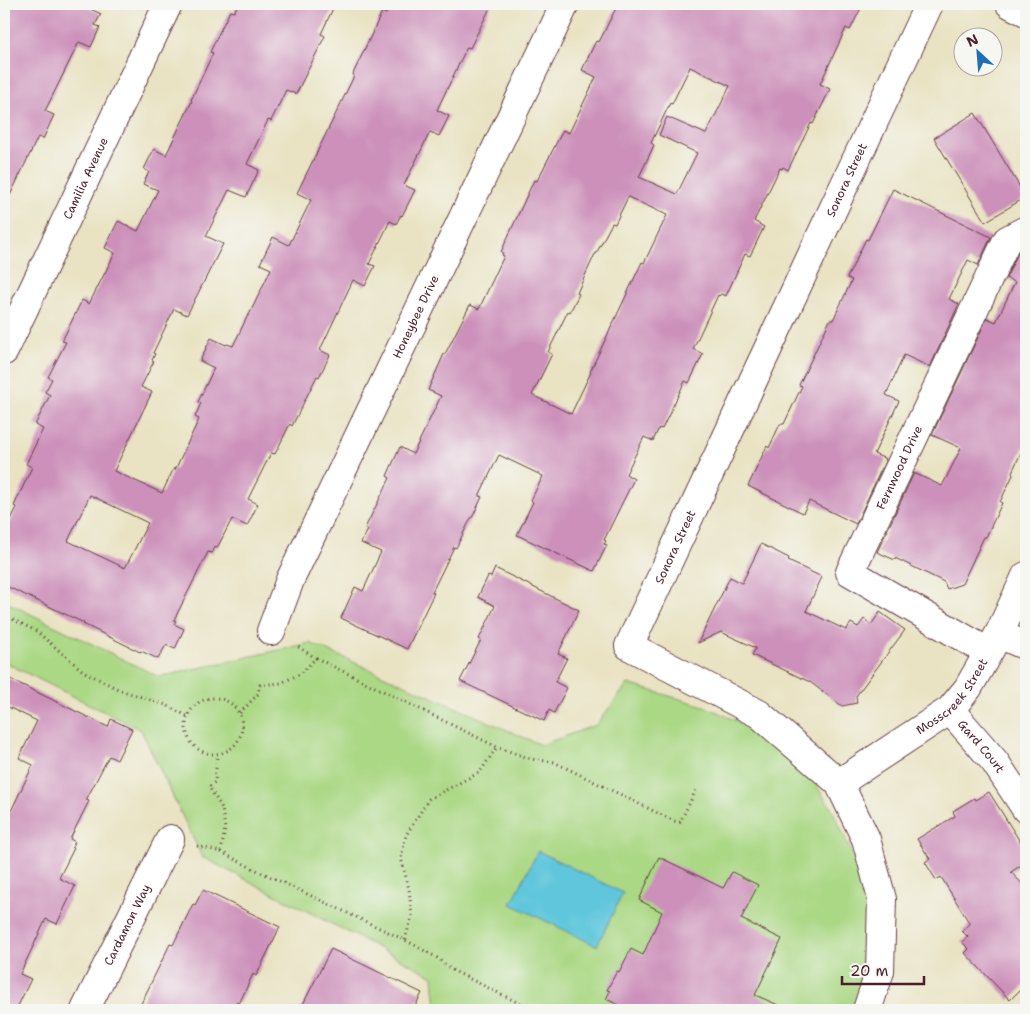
<svg xmlns="http://www.w3.org/2000/svg" width="1030" height="1014" font-family="'Shantell Sans',sans-serif">
<rect width="100%" height="100%" fill="#f6f6f2"/>
<filter id="ink" filterUnits="userSpaceOnUse"><feTurbulence type="fractalNoise" baseFrequency=".02" numOctaves="2"/><feDisplacementMap in="SourceGraphic" scale="10" xChannelSelector="R" yChannelSelector="G"/><feConvolveMatrix kernelMatrix="1 2 1 2 8 2 1 2 1" color-interpolation-filters="sRGB"/></filter>
<filter id="wash" filterUnits="userSpaceOnUse"><feTurbulence type="fractalNoise" baseFrequency=".0096" numOctaves="4" result="noise"/><feDisplacementMap in="SourceGraphic" scale="20" xChannelSelector="R" yChannelSelector="G"/><feGaussianBlur stdDeviation="1.12" result="paint"/><feColorMatrix in="noise" values="0 0 0 0 0 0 0 0 0 0 0 0 0 0 0 0 0 1.4 0 .05"/><feComposite in="paint" operator="in"/></filter>
<g filter="url(#wash)">
<rect width="100%" height="100%" fill="#e9e3c3"/>
<!-- green -->
<path fill="#abd885" stroke="#7a7c58" d="M4,601L159,677L310,643L541,745L596,725L628,684L704,706L757,730L807,772L832,809L867,887L868,942L859,1010H436L433,976L202,857L141,730L4,662Z"/>
<!-- water -->
<path fill="#5fc6dc" stroke="#547284" d="M538,851L623,893L597,946L511,904Z"/>
<g id="blocks">
<!-- building -->
<g fill="#cc90ba" fill-rule="evenodd">
<path d="M4,4H80L101,14L95,25L100,27L91,47L79,42L45,111L54,115L43,139L38,137L4,208Z"/>
<path d="M238,4H335L321,34L325,36L296,94L286,90L271,121L268,120L247,164L259,170L246,197L229,190L206,236L223,244L187,315L174,309L153,353L155,354L152,360L154,361L141,387L152,392L114,471L162,493L174,468L175,470L199,419L195,417L201,403L198,402L214,368L200,361L211,338L226,345L227,344L233,346L248,315H249L271,269L260,264L273,237L289,245L311,200L297,193L342,101L354,76L353,74L382,12L386,14L390,4H492L470,48L467,47L437,110L449,116L439,136L430,132L404,185L415,190L402,216L401,215L396,224L390,221L369,264L375,266L365,286L353,280L320,350L330,355L319,377L317,376L292,426L290,424L275,454L271,453L248,499L258,504L247,526L232,519L217,548L215,547L212,553L208,552L174,620L176,621L174,624L184,629L175,649L166,645L158,659L141,651L140,652L83,624L84,623L4,585V534L17,507L14,506L32,467L26,464L43,429L35,425L50,395L45,392L52,379L48,377L66,342L62,341L82,300L89,304L115,253L105,248L118,221L138,231L158,190L143,184L149,172L144,169L154,149L166,155L192,101L191,100L213,53L210,52L223,25L230,11L234,12ZM90,495L148,523L125,568L68,541Z"/>
<path d="M618,4H863L850,30L846,28L820,84L830,89L813,124L811,123L788,170L783,167L782,169L780,168L754,221L764,227L750,256L745,254L726,296L721,294L719,296L718,295L693,349L703,354L689,383L685,381L662,429L659,428L653,441L644,437L626,474L634,479L604,540L606,541L604,544L607,545L594,571L517,535L533,502L531,500L543,476L499,455L479,496L482,497L472,518H471L456,548L454,547L432,592L434,593L407,649L341,618L355,587L363,591L381,552L361,543L368,530L365,528L390,478L387,476L400,447L413,454L441,396L428,390L444,354H445L470,305L479,309L504,256L502,255L503,253L501,252L534,180L537,181L563,130L569,133L596,77L582,70L596,41L599,42ZM690,67L730,86L706,134L667,117L659,135L697,153L677,194L639,177L654,145L651,143L670,103L672,104ZM628,197L667,215L644,263L642,262L590,372H591L571,414L532,395L552,354L548,352L568,311L570,312L579,294L577,293L595,254H596L612,223L615,224Z"/>
<path d="M975,113L1026,197L985,222L934,138Z"/>
<path d="M893,189L991,237L978,265L968,260L949,299L959,304L930,367L904,355L886,395L899,401L874,454L886,459L856,524L809,501L803,513L748,486L767,446L769,448L780,424H784L802,386L799,385L822,337L830,320H833L852,280L847,278L866,239L868,240Z"/>
<path d="M1021,250L1026,253V442L1012,472L1013,475L1000,502L1002,503L986,537H984L962,584L947,589L944,582L895,558V560L877,552L914,473L942,486L961,448L932,435L987,318L996,322L1015,282L1006,278L1019,251Z"/>
<path d="M761,544L789,558L788,561L822,577L806,611L846,630L851,623L858,627L864,619L871,625L880,612L905,630L856,696L857,703L842,706L810,682L752,655L756,648L721,632L698,643L730,577L742,583Z"/>
<path d="M495,568L579,610L558,654L567,658L555,682L567,688L554,713L549,710L544,721L460,681L481,640L479,639L495,606L478,597L488,576L491,577Z"/>
<path d="M4,676L108,727L111,719L132,729L117,760L109,756L86,800L89,801L70,839L75,842L72,848H74L59,878L75,886L57,924L46,919L20,974L31,979L16,1010H4V808L11,811L33,765L19,758L37,721L4,705Z"/>
<path d="M989,792L1026,851V862L1011,872L1026,888V984L1010,1000L965,953L969,949L962,942L968,937L962,931L970,924L941,877L936,880L925,862L930,859L917,839L955,816L953,811L974,798L975,800Z"/>
<path d="M659,857L723,888L732,872L758,885L741,919L782,939L755,995L790,1010H629L606,999L610,991L607,990L617,971L619,972L631,949L643,955L662,912L639,900Z"/>
<path d="M203,890L280,927L256,976L253,974L239,1004L236,1002L232,1010H138L170,944L173,945L193,904L195,905Z"/>
<path d="M331,949L422,993L413,1010H300Z"/>
</g>
</g>
</g>
<g filter="url(#ink)">
<use href="#blocks" fill-opacity="0" stroke="#623c42" stroke-width="1"/>
<g fill="none" stroke-linecap="round" stroke-linejoin="round">
<defs>
<g id="minor">
<path d="M1010,4L1026,12"/>
<path id="s1" d="M4,351L168,4"/>
<path id="s2" d="M271,631L290,580L565,4"/>
<path d="M999,634L1026,646"/>
<path id="s3" d="M988,652L850,572L1007,240L1026,230"/>
<path id="s4" d="M950,710L995,762L1026,809"/>
<path id="s5" d="M839,783L950,710L968,688L999,634L1026,576"/>
<path id="s6" d="M85,1010L170,839"/>
<path id="s7" d="M867,1010L880,971L882,899L866,839L839,783L759,714L629,646L929,4"/>
</g>
</defs>
<!-- minor casing -->
<use href="#minor" stroke="#623c42" stroke-width="30"/>
<!-- path -->
<g stroke="#623c42" stroke-width="3" stroke-dasharray="1 4" stroke-linecap="butt">
<path d="M4,615L36,631L83,671L120,690L166,705L187,716"/>
<path d="M316,658L497,747L531,759L554,762L674,821L680,822L697,788"/>
<circle cx="214" cy="726" r="28"/>
<path d="M240,713L258,694L260,685L281,683L300,674L316,658L295,645"/>
<path d="M197,846L221,852L225,829L222,808L209,787L215,782L217,755"/>
<path d="M221,852L252,868L405,940L436,957L452,970L533,1010"/>
<path d="M405,940L412,916L409,889L401,858L406,835L429,799L480,772L497,747"/>
</g>
<!-- minor -->
<use href="#minor" stroke="#fff" stroke-width="28"/>
</g>
</g>
<g text-anchor="middle" stroke-width="4" stroke-linejoin="round" paint-order="stroke">
<!-- street labels -->
<g font-size="12" fill="#4a1f2b" stroke="#f6f6f2">
<text dy="4" stroke="none"><textPath href="#s1" startOffset="191">Camilia Avenue</textPath></text>
<text dy="4" stroke="none"><textPath href="#s7" startOffset="1004">Sonora Street</textPath></text>
<text dy="4" stroke="none"><textPath href="#s2" startOffset="346">Honeybee Drive</textPath></text>
<text dy="4" stroke="none"><textPath href="#s3" startOffset="275">Fernwood Drive</textPath></text>
<text dy="4" stroke="none"><textPath href="#s7" startOffset="599">Sonora Street</textPath></text>
<text dy="4" stroke="none"><textPath href="#s5" startOffset="144">Mosscreek Street</textPath></text>
<text dy="4" stroke="none"><textPath href="#s4" startOffset="48">Gard Court</textPath></text>
<text dy="4" stroke="none"><textPath href="#s6" startOffset="95">Cardamon Way</textPath></text>
</g>
</g>
<!-- margin -->
<rect width="1030" height="1014" fill="none" stroke="#f6f6f2" stroke-width="20"/>
<!-- north arrow -->
<g transform="translate(978 52) rotate(334)"><circle r="24" fill="#f6f6f2" stroke="#b1a0a2"/>
<path d="M0-4L9 19L0 12L-9 19Z" fill="#1f6fb2"/>
<text y="-8" font-size="14" font-weight="bold" text-anchor="middle" fill="#4a1f2b">N</text>
</g>
<!-- scale -->
<path d="M842 976v8h82v-8" fill="none" stroke="#4a1f2b" stroke-width="2.5"/>
<text x="850" y="976" font-size="15" fill="#4a1f2b" stroke="#f6f6f2" stroke-width="4" paint-order="stroke">20 m</text>
</svg>
